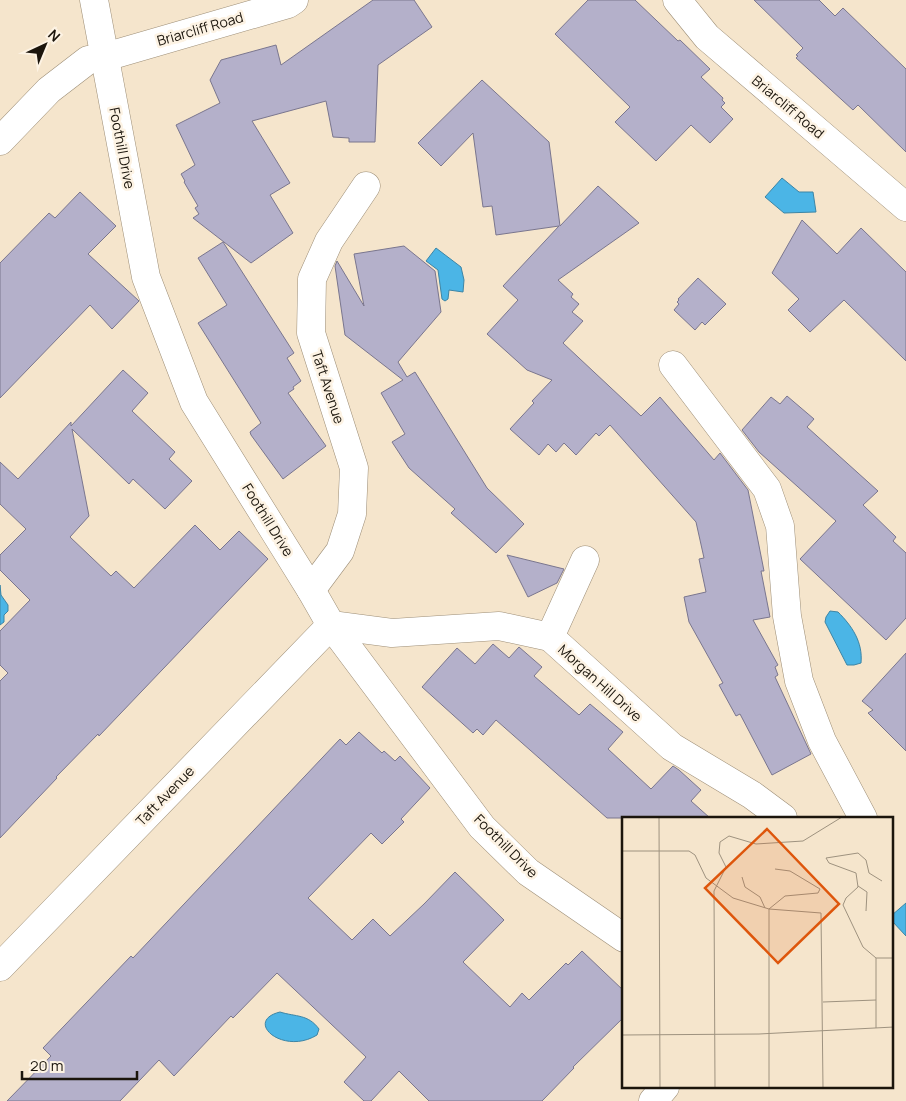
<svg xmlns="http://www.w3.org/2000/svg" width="906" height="1101" font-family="Manrope,sans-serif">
<rect width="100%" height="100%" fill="#f5e5cc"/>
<!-- water -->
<g fill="#4bb5e6" stroke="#3d85a5">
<path d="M782,178L799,192H813L816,212L784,213L765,197Z"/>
<path d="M436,248L461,267L464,280L463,292L449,290L448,299L445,301L442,299L438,270L426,261Z"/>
<path d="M0,585L1,595L8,605V611L4,615V622L0,625Z"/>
<path d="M830,611L838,612C852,626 863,642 861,663L854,665H847L825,622L826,617Z"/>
<path d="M906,903V936L892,921V915Z"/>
<path d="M280,1012C296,1017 308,1014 319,1029L317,1035C283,1056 243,1021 280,1012Z"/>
</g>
<!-- building -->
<g fill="#b4b0ca" stroke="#7a768e">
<path d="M373,0H414L432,27L378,65L375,142H349V138L333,137L326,101L252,121L290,183L270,195L293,233L251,263L193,218L199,214L195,208L198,206L184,182L185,181L181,174L195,165L176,125L220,103L210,80L221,60L276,45L281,65Z"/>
<path d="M588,0H635L678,41L680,40L710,69L701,77L723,98L722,100L725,103L721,107L733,119L710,143L691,125L656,161L615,122L630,107L555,34Z"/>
<path d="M754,0H819L835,16L843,8L906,69V152L858,105L853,110L796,58L798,56L796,55L803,48Z"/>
<path d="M482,80L549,142L560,226L598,186L639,223L558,280L573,294L571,297L579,304L572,312L583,321L563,343L641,416L660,397L714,460L720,453L748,490L764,571H761L770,617L753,620L778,665L775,667L778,675L775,677L811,754L772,775L740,714L736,716L719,685L723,683L689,622L684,597L706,592L699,559L704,558L696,522L610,425L599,436L596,433L576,455L564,443L556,452L548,444L539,455L510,429L534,403L532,401L552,380L527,370L487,334L518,300L503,286L559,226L496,235L492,206L483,207L473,133L441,166L418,143Z"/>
<path d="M80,192L116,226L88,254L139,301L112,329L90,305L0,398V263L49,213L55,218Z"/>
<path d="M802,220L837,254L861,228L906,272V361L844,300L810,332L788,310L799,299L772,273Z"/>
<path d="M223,242L294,353L287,358L301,381L293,387L294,389L288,393L326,446L283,479L251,435L250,432L261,423L198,323L227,305L198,258Z"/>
<path d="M404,246L435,271L441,312L398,362L407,377L415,372L487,488L524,524L496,553L451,513L455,509L409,468L392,442L405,434L381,393L403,380L345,335L335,266L337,261L364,306L354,254Z"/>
<path d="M698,278L726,304L705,325L702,322L695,330L674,310L679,304L677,302L679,300L678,299Z"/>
<path d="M123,370L148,393L132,411L175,452L169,459L192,481L165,509L133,479L129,484L72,429L89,516L70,537L111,576L116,571L134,588L195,525L220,550L239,531L268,559L99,736L98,734L56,777L57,778L0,838V681L8,673L0,665V631L30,600L0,570V555L26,529L0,504V462L18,479L71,422V426Z"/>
<path d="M787,396L814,419L807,427L878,491L863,505L896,537L893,541L906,553V618L886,640L800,559L836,521L759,452L742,430L771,397L780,404Z"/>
<path d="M507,555L564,569L557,583L528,597Z"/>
<path d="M493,644L509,658L519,647L542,667L534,676L579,715L590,704L623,732L608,749L651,789L673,766L679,770L701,790L691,801L710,818H607L496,720L483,735L477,729L473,733L422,687L457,648L475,664Z"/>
<path d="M906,653V751L868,713L873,710L862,701Z"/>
<path d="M359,732L382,753L384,751L395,761L400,756L430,788L401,819L404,822L382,844L371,833L308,898L352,940L373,919L390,936L424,904L455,872L504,920L463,962L510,1007L522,993L529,1000L566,963L568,965L582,951L624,991V1017L573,1067L574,1068L542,1101H429L399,1071L371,1101H364L344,1082L366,1057L277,973L233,1018L231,1016L174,1076L159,1060L120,1101H7L51,1056L43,1048L131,956L133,958L340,739L346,745Z"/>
</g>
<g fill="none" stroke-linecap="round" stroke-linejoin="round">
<defs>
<g id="street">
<path d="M94,0L146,277L194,402L311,590L331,625L482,827L528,872L624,938"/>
<path d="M677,0L707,37L906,207"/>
<path d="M0,141L49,90L88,60L105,57L288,4L294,0"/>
<path d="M673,365L767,489L780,526L787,616L799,681L822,741L863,818"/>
<path d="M311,590L340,551L352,514L354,468L311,333L312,279L329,241L366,186"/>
<path d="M550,637L585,560"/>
<path d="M0,967L331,625L392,633L499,626L550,637L672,747L752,795L783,818"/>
<path d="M653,1101L665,1087"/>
</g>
</defs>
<!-- street casing -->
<use href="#street" stroke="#9d8e77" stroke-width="29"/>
<!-- street -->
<use href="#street" stroke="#fff" stroke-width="28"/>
</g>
<g text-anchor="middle" stroke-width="5" stroke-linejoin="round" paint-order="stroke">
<!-- street labels -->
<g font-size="14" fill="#1b150c" stroke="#fdf3e4">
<text transform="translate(200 29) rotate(-16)" y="5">Briarcliff Road</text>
<text transform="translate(788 107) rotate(40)" y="5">Briarcliff Road</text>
<text transform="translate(122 148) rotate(79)" y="5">Foothill Drive</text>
<text transform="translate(328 387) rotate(72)" y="5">Taft Avenue</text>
<text transform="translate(268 520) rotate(58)" y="5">Foothill Drive</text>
<text transform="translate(600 683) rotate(42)" y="5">Morgan Hill Drive</text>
<text transform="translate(165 796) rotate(-46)" y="5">Taft Avenue</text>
<text transform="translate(506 846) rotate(45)" y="5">Foothill Drive</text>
</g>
</g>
<!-- overview -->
<g transform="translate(622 817)">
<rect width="271" height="271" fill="#f5e5cc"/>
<path fill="none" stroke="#9e927f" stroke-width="1" d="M37,0L38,271M0,34H67L73,38L84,61L111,81L147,92L199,96L201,271M120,60L123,70L138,80L143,91M236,69L245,75L244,94M254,141H272M201,185L254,183M271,210V271M254,211V141L241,130L221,88L224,81L236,70L234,56L207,46L204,41L236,36L244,43L247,56L260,64M0,218L137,217L272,210M93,271L92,74L104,50L97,36L98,25L107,19L134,27L181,24L220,0M147,271V92L163,79L196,76L198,72L168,54L153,52"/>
<path fill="#de560c" fill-opacity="0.15" stroke="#de560c" stroke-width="2.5" d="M145,12L217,87L156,146L83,71Z"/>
<rect width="271" height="271" fill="none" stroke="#1b150c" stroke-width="2.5"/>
</g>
<!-- north arrow -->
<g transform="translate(45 45) rotate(44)" stroke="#fdf3e4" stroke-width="4" paint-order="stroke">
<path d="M0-4L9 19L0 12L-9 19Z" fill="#1b150c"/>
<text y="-8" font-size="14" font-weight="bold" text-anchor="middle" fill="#1b150c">N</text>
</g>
<!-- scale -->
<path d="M22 1071v8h115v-8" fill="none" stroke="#1b150c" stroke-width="2.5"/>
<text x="30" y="1071" font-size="15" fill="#1b150c" stroke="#fdf3e4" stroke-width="4" paint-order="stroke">20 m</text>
</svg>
